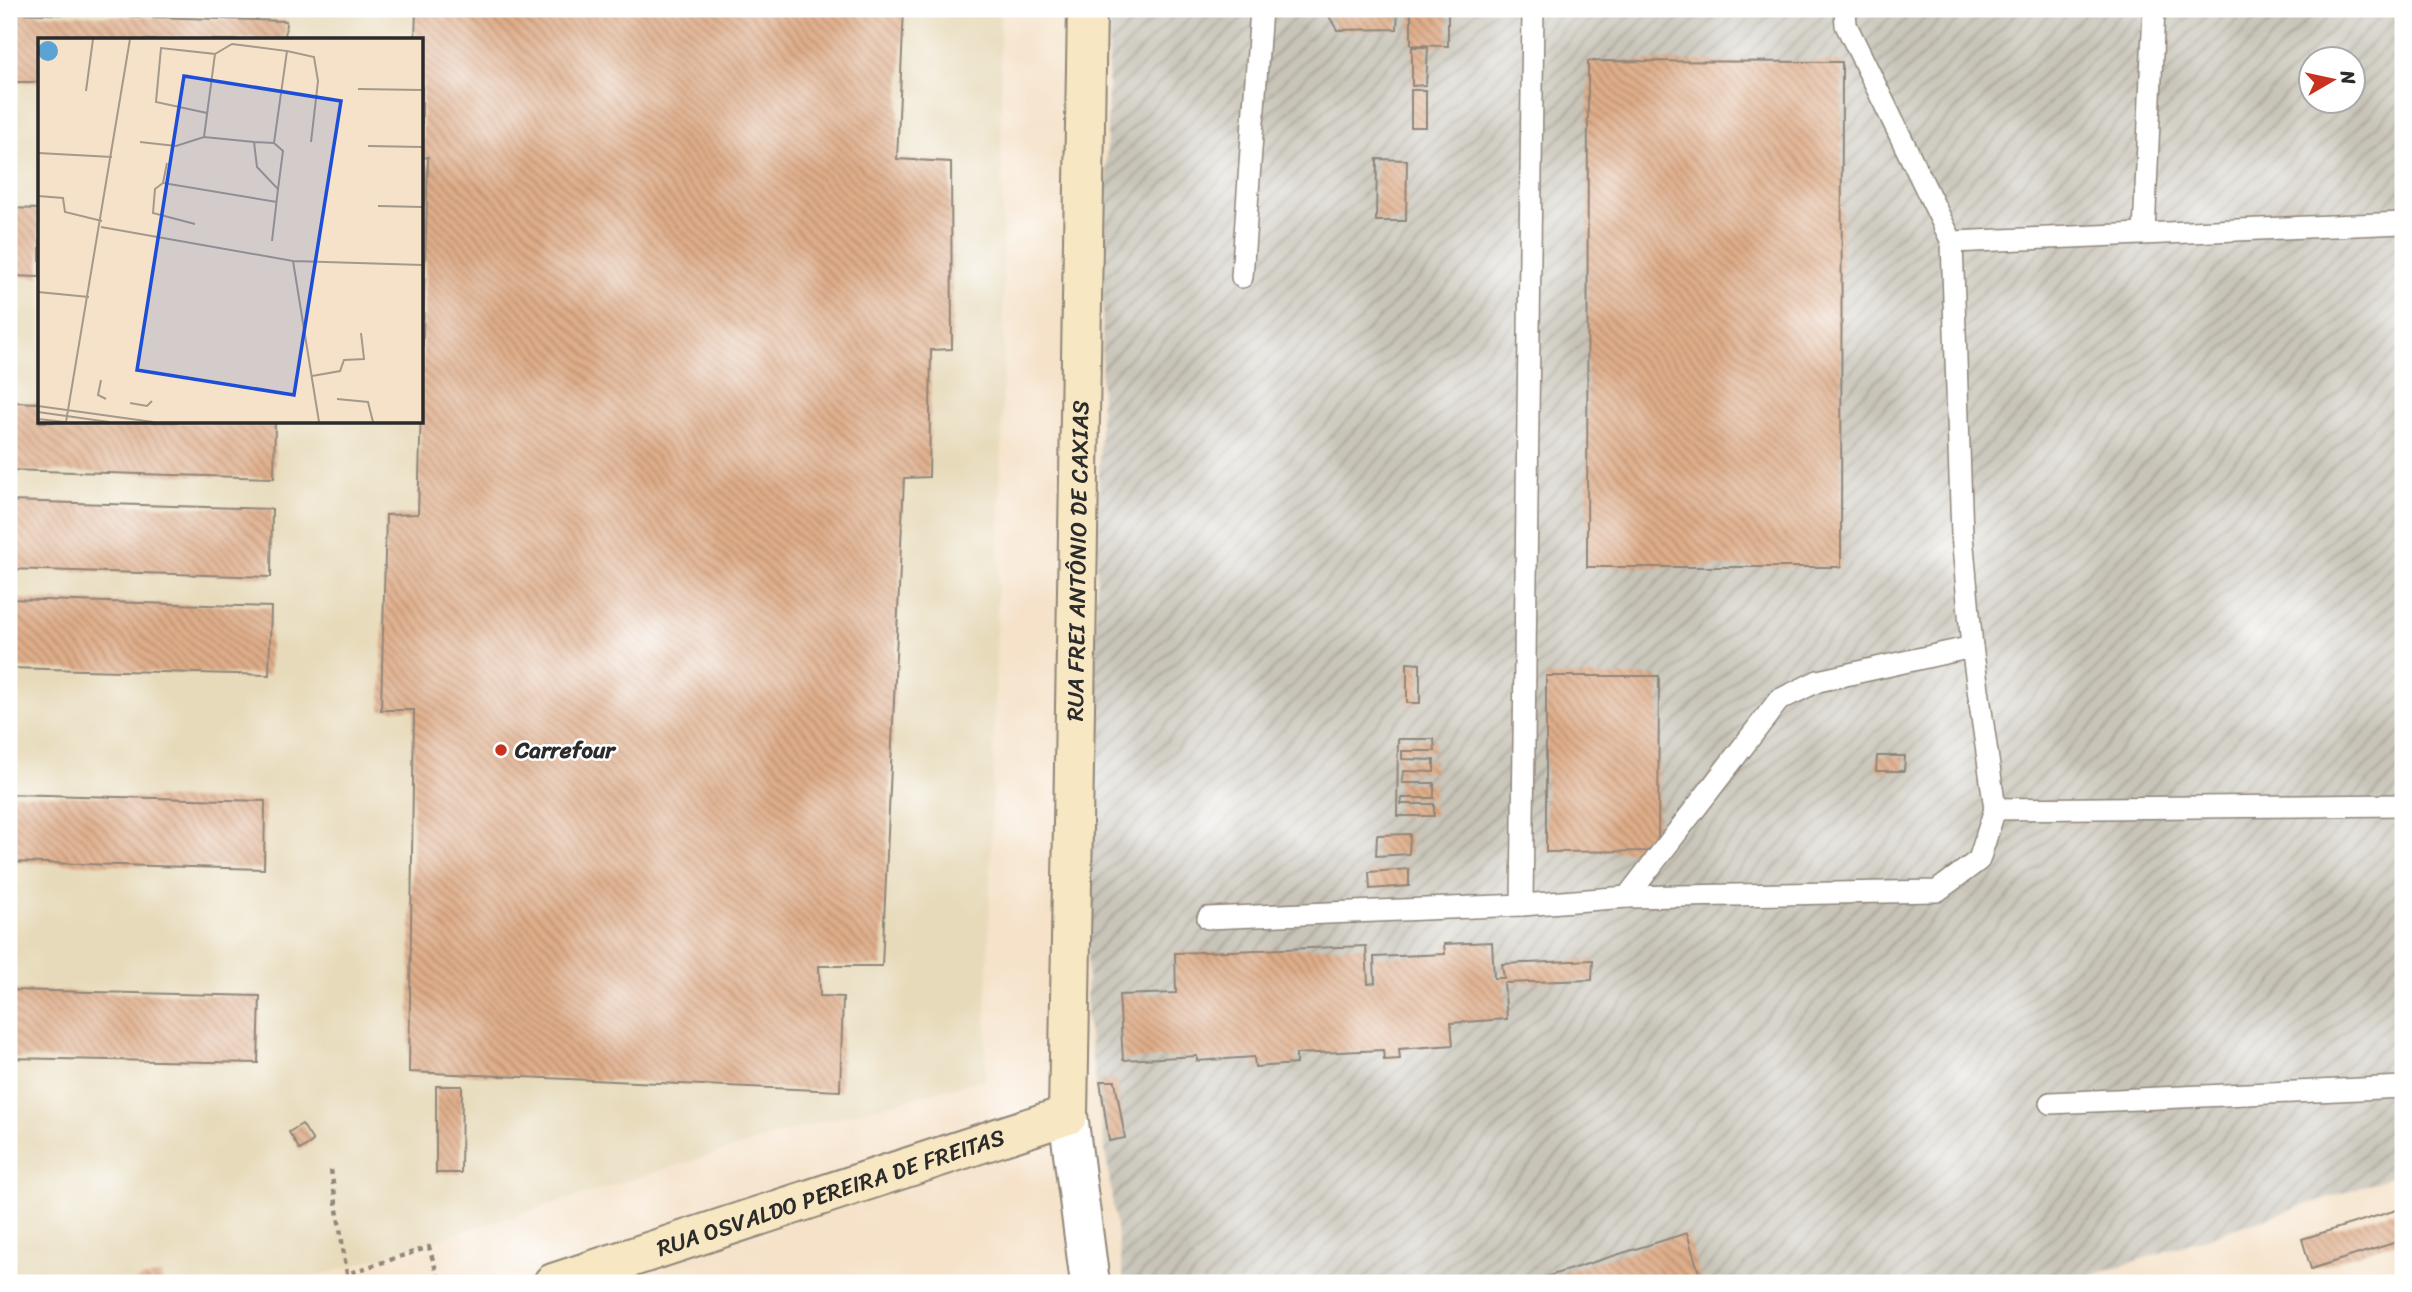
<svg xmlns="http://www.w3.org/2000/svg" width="2412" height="1292" font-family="Sriracha,sans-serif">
<defs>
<pattern id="industrial-furrows" width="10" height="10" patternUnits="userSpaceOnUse" patternTransform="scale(1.75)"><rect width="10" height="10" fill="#c8c4b8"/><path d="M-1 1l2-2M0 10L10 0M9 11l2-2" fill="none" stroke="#a39f96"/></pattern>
<pattern id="building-back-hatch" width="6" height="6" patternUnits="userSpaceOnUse" patternTransform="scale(1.75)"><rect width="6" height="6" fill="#dfad89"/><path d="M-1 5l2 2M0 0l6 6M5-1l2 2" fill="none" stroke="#b58d70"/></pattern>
</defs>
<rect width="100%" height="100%" fill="#fff"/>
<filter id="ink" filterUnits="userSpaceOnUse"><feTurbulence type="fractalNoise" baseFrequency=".0143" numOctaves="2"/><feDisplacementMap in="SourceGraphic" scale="14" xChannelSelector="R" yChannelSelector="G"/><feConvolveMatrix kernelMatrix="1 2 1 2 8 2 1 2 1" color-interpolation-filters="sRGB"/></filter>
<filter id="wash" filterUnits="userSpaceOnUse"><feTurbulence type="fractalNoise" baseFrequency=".00686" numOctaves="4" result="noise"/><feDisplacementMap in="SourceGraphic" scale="28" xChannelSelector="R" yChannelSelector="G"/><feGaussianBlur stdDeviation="1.57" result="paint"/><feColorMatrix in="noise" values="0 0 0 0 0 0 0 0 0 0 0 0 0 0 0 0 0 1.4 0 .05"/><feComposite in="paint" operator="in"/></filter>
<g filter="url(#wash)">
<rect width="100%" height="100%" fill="#f5e2c9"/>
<!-- built -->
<path fill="#e7daba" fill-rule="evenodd" d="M9,9H1000L1004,351L985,1079L798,1128L296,1283H9ZM40,40H422V422H40Z"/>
<!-- industrial -->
<path fill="url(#industrial-furrows)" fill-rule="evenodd" d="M1110,9H2403V1173L2069,1283H1124L1086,1014ZM2310,60H2352V102H2310Z"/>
<g id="blocks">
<!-- building -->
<g fill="url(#building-back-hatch)">
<path d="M416,9H904L897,159L951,162L952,349L931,350L929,477L904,478L882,966H819L820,996L843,997L840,1091L409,1072L414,710H381L386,515L418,514L428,157L422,158V40H415Z"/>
<path d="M1325,9H1398L1397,29L1337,30Z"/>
<path d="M1411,9H1448V46L1411,45Z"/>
<path d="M9,13L286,21L285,40H40V82H9Z"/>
<path d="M1412,47H1428L1426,85L1412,86Z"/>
<path d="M1588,61L1842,62L1841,567H1587Z"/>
<rect x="1411" y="90" width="15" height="37"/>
<path d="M1377,159L1407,160L1406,221H1376Z"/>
<path d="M9,208L40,209V277L9,276Z"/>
<path d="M9,402L40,403V422H275L274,478L9,470Z"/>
<path d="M9,501L272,509L271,577L9,569Z"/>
<path d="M9,599L271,607L269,675L9,668Z"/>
<path d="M1407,663L1420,664V703H1407Z"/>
<path d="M1546,676H1659L1658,851L1546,852Z"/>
<path d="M1398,739H1434L1435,751H1402V759L1434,760V772L1403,771L1402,783H1434V798H1402L1401,804H1434V816H1397Z"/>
<path d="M1877,756H1905L1904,771H1876Z"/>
<path d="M9,794L265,801L264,869L9,862Z"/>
<path d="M1410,834L1409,854L1376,856L1377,835Z"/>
<path d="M1409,869V886L1370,889L1369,872Z"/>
<path d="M1492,942L1494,978H1504L1502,964L1593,960L1592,980L1504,983L1507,1019L1451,1023L1453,1045L1399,1049L1400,1059L1384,1060L1383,1050L1296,1054V1064L1255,1067L1254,1057L1197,1061V1056L1123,1060L1119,995L1176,993L1175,953L1366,946L1368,984L1375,983L1374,957L1445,954L1444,944Z"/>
<path d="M9,990L260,996L258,1063L9,1058Z"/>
<path d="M1100,1081H1115L1125,1138L1109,1141Z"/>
<path d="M436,1086H462L461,1173H436Z"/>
<path d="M302,1124L313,1141L300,1150L289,1132Z"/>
<path d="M2403,1208V1240L2311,1269L2302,1239Z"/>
<path d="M1687,1233L1702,1283H1526Z"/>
<path d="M161,1274L163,1283H138L137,1279Z"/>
</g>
</g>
</g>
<g filter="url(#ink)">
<use href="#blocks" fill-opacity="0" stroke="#90867a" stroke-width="2"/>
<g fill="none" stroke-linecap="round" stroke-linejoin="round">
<defs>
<g id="lane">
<path d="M2144,233L2154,9"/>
<path d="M1952,242L2403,223"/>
<path d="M1242,277L1261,9"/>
<path d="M1972,647L1995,809L2403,805"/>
<path d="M1627,897L1937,891L1979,860L1995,809"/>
<path d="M1522,905L1533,9"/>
<path d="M1208,918L1522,905L1627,897L1779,700L1818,681L1972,647L1962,535L1952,242L1846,25L1845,9"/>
<path d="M2050,1103L2403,1087"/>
</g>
<path id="street" d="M1068,1115L1090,1283"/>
<g id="secondary">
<path id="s1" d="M553,1283L1068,1115L1087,9"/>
</g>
</defs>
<!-- lane casing -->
<use href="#lane" stroke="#90867a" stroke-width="24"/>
<!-- street casing -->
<use href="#street" stroke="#90867a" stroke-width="42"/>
<!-- secondary casing -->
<use href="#secondary" stroke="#90867a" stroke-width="42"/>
<!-- path -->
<path stroke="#90867a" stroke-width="4.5" stroke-dasharray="5 5" stroke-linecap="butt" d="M331,1170L347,1274L429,1247L440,1283"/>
<!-- lane -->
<use href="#lane" stroke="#fff" stroke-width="21"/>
<!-- street -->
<use href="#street" stroke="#fff" stroke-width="38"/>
<!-- secondary -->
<use href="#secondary" stroke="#f7e8c3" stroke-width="38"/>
</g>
</g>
<!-- markers -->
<circle fill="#c8321e" stroke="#fff" stroke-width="2.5" cx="501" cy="750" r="7"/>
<g text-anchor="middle" stroke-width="5" stroke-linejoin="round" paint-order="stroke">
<!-- street labels -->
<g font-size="23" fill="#2b2b2b" stroke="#fff">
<text dy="8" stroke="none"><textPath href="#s1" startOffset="1096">RUA FREI ANTÔNIO DE CAXIAS</textPath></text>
<text dy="8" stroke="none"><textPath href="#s1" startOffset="292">RUA OSVALDO PEREIRA DE FREITAS</textPath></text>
</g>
<!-- poi labels -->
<g font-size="23" font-weight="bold" fill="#2b2b2b" stroke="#fff" text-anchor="start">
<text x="515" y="758">Carrefour</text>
</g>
</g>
<!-- overview -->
<g transform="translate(38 38)">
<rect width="385" height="385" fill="#f5e2c9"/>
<path d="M0 13a10 10 0 1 1 20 0a10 10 0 1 1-20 0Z" fill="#5ba3d2"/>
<path fill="none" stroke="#a4998a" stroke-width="2" d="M249,13L276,19L280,43L273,104M177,16L194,6L249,13L236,105L216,104M320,51L385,52M48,53L55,1M166,99L177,16L123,10L118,64L169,75M102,104L138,108L166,99L216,104L219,129L240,151L234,203M236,105L245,113L240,151M330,108L385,109M0,115L74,119M129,125L125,145L239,164M125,145L117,151L115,175L157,186M0,158L25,160L27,174L64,183M340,168L385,169M63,189L255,223L385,227M255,223L281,384M0,254L51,259M274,338L302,333L306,322L326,321L323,295M63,342L60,357L68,361M299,361L330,364L335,384M92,365L109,368L114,363M0,368L115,384M0,374L71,384M0,381L27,384M28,384L92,1"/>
<path fill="#1d4ed8" fill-opacity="0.15" stroke="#1d4ed8" stroke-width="3.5" d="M146,38L303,63L256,357L99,332Z"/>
<rect width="385" height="385" fill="none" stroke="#2b2b2b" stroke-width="3.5"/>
</g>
<!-- margin -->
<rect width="2412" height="1292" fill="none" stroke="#fff" stroke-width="35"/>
<!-- north arrow -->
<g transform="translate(2332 80) rotate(81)"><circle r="33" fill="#ffffff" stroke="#aaaaaa" stroke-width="2"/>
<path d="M0-5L12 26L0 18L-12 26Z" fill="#c8321e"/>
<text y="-10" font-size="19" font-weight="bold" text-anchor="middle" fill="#2b2b2b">N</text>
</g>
</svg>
